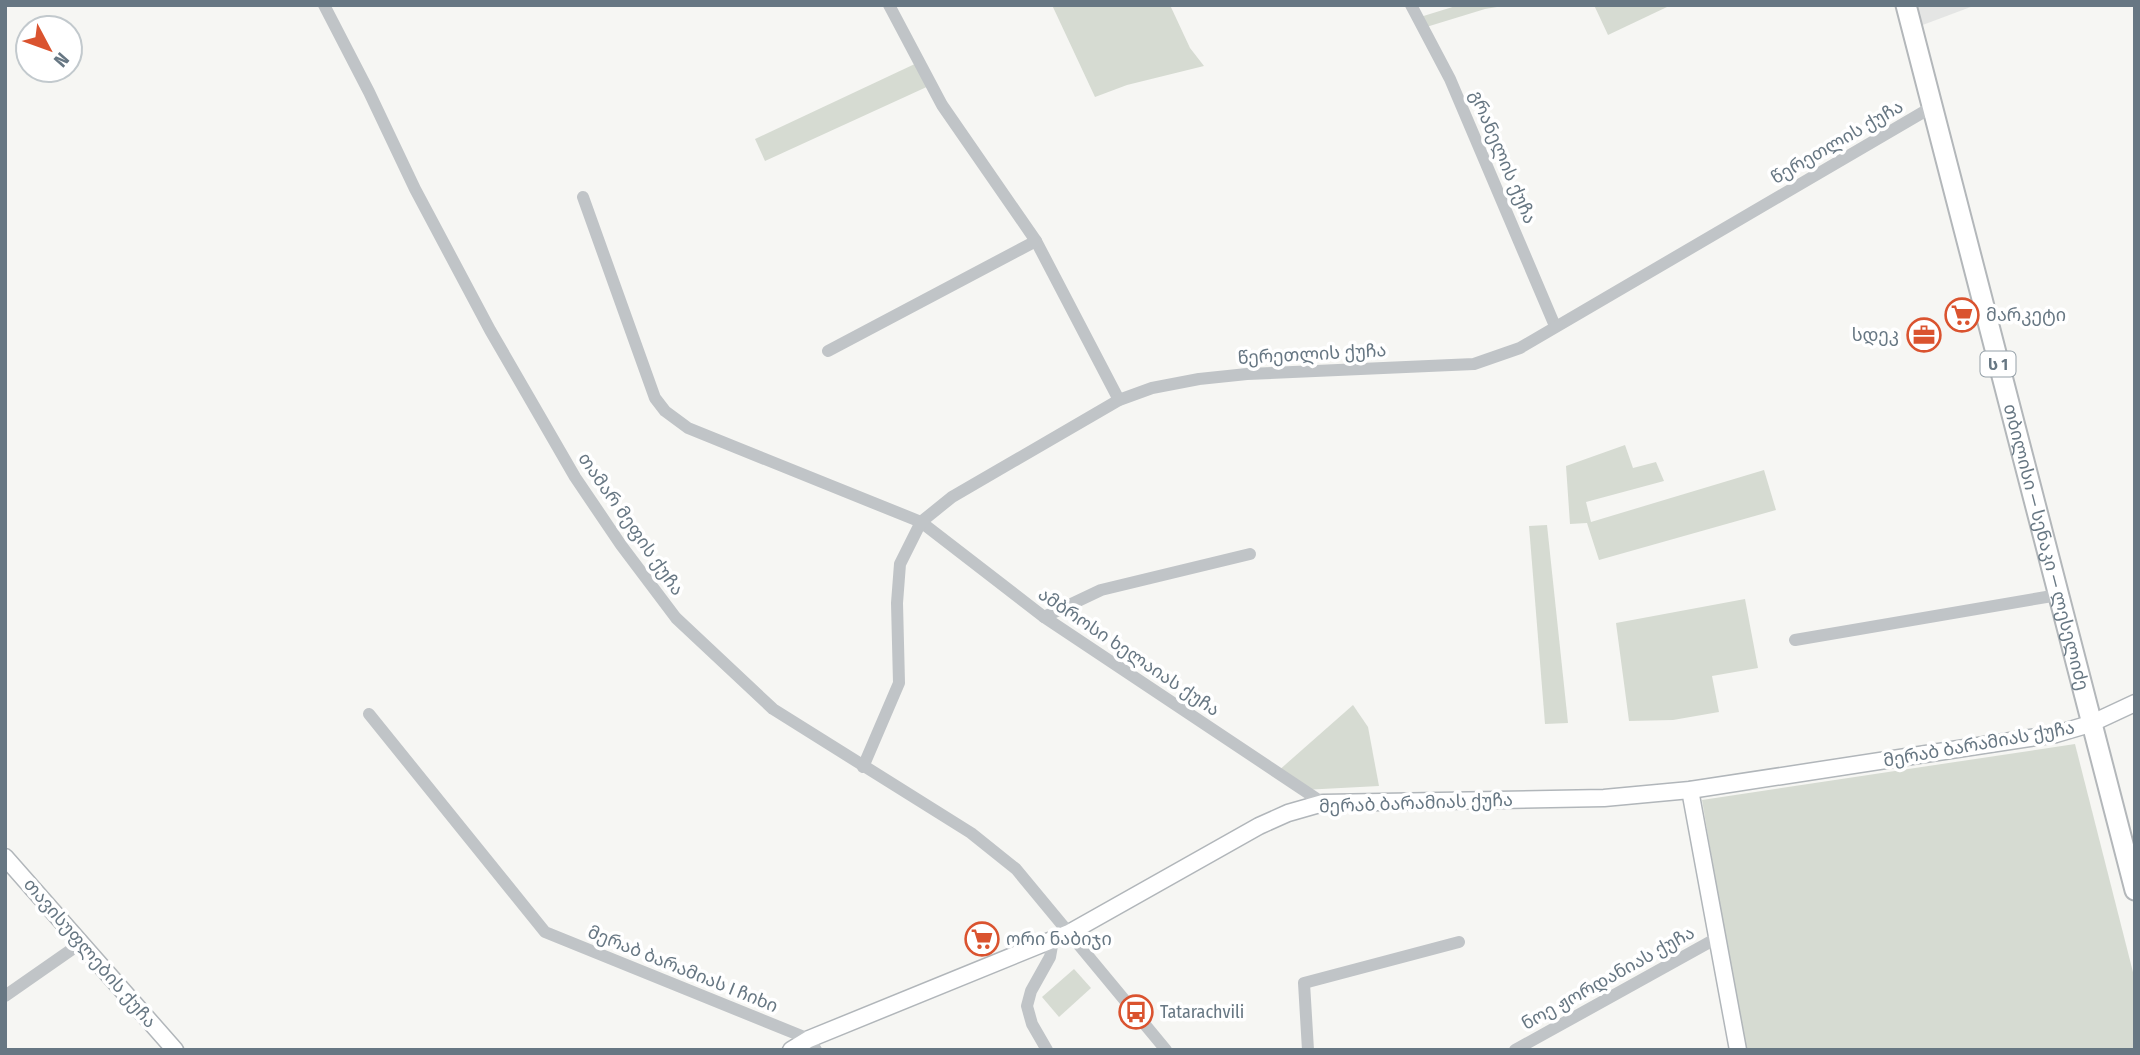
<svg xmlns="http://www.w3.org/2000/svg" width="2140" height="1055" font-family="'Fira Sans Condensed','Noto Sans Georgian',sans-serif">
<rect width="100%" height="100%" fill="#f6f6f3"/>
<!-- built -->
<path fill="#e4e5e4" d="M1906,5H1976L1912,29Z"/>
<!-- green -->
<g fill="#d6dbd2">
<path d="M1052,5H1170L1190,48L1204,66L1127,85L1095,97Z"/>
<path d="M1459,5H1509L1485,9L1423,28L1417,18Z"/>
<path d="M1594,5H1665L1667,7L1608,35Z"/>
<path d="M919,62L931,85L765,161L755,139Z"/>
<path d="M1625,445L1633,468L1656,462L1664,481L1586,502L1591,522L1764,470L1776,510L1599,560L1587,523L1570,524L1566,466Z"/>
<path d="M1547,525L1568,723L1545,724L1529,526Z"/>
<path d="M1745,599L1758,668L1712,676L1719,712L1673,720L1629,721L1616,623Z"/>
<path d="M1353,705L1368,727L1379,786L1303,790L1277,772Z"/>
<path d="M2075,744L2135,980V1050H1744L1702,800Z"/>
<path d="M1074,969L1091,988L1059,1017L1042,997Z"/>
</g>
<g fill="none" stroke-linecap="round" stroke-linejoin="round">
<defs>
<g id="major">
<path d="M1690,790L1738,1050"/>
<path d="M5,857L175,1050"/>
<path d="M791,1050L809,1039L1069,933L1259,826L1288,813L1323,803L1604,798L1690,790L2056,734L2090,724L2135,703"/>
</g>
<g id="highway">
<path id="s1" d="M1906,5L2135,890"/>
</g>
</defs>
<!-- major casing -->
<use href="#major" stroke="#b1b6ba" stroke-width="19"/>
<!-- highway casing -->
<use href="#highway" stroke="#b3b7ba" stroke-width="23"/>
<!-- minor -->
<g stroke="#c0c4c7" stroke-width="12">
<path d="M324,5L369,92L415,189L490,330L575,477L621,545L676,618L773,709L971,833L1016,869L1166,1050"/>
<path d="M889,5L942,105L1036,241L1119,400"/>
<path d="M1411,5L1450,79L1555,326"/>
<path d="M583,197L655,398L665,411L688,428L921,522L1044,617L1323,803"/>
<path d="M828,351L1036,241"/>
<path d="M1044,617L1101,590L1250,554"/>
<path d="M1795,640L2058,595"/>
<path d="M369,714L545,932L809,1039L816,1050"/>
<path d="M863,767L899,683L897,603L900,564L921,522L952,497L1119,400L1152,388L1199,379L1247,374L1474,364L1520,348L1932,107"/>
<path d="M5,996L81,943"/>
<path d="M1047,1050L1032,1024L1027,1006L1031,991L1050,957L1053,940"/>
<path d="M1308,1050L1304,983L1459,942"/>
<path d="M1515,1050L1717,938"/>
</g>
<!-- major -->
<use href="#major" stroke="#fff" stroke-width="16"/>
<!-- highway -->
<use href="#highway" stroke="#fff" stroke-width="19"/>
</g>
<!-- icons -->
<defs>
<symbol id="supermarket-ring" viewBox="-11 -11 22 22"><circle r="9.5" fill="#fff" stroke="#da532f" stroke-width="1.5"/><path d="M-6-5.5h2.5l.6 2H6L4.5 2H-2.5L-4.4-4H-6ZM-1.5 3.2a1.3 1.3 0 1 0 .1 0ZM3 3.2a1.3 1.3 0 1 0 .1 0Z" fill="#da532f"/></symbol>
<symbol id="office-ring" viewBox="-11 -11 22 22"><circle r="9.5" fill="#fff" stroke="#da532f" stroke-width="1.5"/><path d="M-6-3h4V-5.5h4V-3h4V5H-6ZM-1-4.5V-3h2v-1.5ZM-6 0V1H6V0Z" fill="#da532f"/></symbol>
<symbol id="bus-ring" viewBox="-11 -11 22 22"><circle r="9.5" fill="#fff" stroke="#da532f" stroke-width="1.5"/><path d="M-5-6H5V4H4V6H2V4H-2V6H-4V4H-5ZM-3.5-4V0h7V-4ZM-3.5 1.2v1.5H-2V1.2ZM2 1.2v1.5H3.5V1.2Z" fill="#da532f"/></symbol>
</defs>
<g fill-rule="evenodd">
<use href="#supermarket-ring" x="1943" y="296" width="38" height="38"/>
<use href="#office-ring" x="1905" y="316" width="38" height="38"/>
<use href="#supermarket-ring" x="963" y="920" width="38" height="38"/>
<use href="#bus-ring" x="1117" y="993" width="38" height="38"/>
</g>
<g text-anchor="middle" stroke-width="7" stroke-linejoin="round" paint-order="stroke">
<!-- shield labels -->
<rect fill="#fff" stroke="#95a0a8" stroke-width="2" x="1980.5" y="351.5" width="35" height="25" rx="5"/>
<g font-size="16" font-weight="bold" fill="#677783">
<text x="1998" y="370">ს 1</text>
</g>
<!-- street labels -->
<g font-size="18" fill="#677783" stroke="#fff">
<text transform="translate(1837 142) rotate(-30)" y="6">წერეთლის ქუჩა</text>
<text transform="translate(1503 157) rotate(67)" y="6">გრანელის ქუჩა</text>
<text transform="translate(1312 354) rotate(-3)" y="6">წერეთლის ქუჩა</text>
<text transform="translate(631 524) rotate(55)" y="6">თამარ მეფის ქუჩა</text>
<text dy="6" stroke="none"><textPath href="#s1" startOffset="560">თბილისი — სენაკი — ლესელიძე</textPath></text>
<text transform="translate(1129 652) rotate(34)" y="6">ამბროსი ხელაიას ქუჩა</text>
<text transform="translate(1979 744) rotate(-10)" y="6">მერაბ ბარამიას ქუჩა</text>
<text transform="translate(1416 803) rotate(-2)" y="6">მერაბ ბარამიას ქუჩა</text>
<text transform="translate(90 953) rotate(49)" y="6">თავისუფლების ქუჩა</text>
<text transform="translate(683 969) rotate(22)" y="6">მერაბ ბარამიას I ჩიხი</text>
<text transform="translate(1608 978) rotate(-29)" y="6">ნოე ჟორდანიას ქუჩა</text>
</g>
<!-- poi labels -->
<g font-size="18" fill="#677783" stroke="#fff" text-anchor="start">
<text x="1986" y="321">მარკეტი</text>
<text x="1899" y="341" text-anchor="end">სდეკ</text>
<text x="1006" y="945">ორი ნაბიჯი</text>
<text x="1160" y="1018">Tatarachvili</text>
</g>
</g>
<!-- border -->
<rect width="2140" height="1055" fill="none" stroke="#677783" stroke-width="14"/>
<!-- north arrow -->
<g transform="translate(49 49) rotate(131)"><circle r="33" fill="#ffffff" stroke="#c2c9cd" stroke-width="2"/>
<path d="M0-5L12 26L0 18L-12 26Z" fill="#da532f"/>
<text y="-10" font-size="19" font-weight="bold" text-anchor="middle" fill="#677783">N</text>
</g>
</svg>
